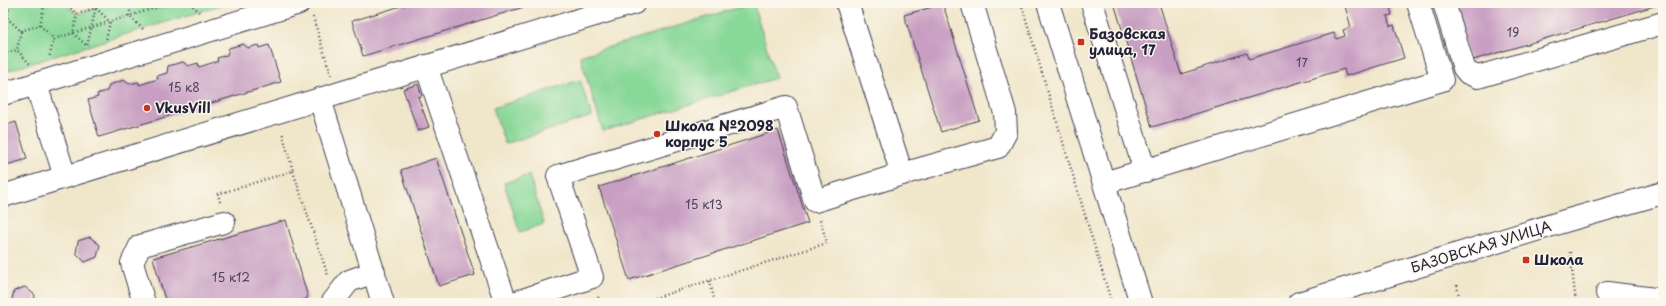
<svg xmlns="http://www.w3.org/2000/svg" width="1666" height="306" font-family="'Playpen Sans',sans-serif">
<rect width="100%" height="100%" fill="#fbf7ec"/>
<filter id="ink" filterUnits="userSpaceOnUse"><feTurbulence type="fractalNoise" baseFrequency=".025" numOctaves="2"/><feDisplacementMap in="SourceGraphic" scale="8" xChannelSelector="R" yChannelSelector="G"/><feConvolveMatrix kernelMatrix="1 2 1 2 8 2 1 2 1" color-interpolation-filters="sRGB"/></filter>
<filter id="wash" filterUnits="userSpaceOnUse"><feTurbulence type="fractalNoise" baseFrequency=".012" numOctaves="4" result="noise"/><feDisplacementMap in="SourceGraphic" scale="16" xChannelSelector="R" yChannelSelector="G"/><feGaussianBlur stdDeviation="0.9" result="paint"/><feColorMatrix in="noise" values="0 0 0 0 0 0 0 0 0 0 0 0 0 0 0 0 0 1.4 0 .05"/><feComposite in="paint" operator="in"/></filter>
<g filter="url(#wash)">
<rect width="100%" height="100%" fill="#f0e6ca"/>
<!-- green -->
<g fill="#88d898" stroke="#557d6a">
<path d="M3,3H65L77,14L96,8L97,3H228L3,72Z"/>
<path d="M753,3L776,78L603,131L580,56Z"/>
<path d="M580,80L592,116L505,144L493,108Z"/>
<path d="M529,175L544,224L520,232L504,183Z"/>
</g>
<g id="blocks">
<!-- building -->
<g fill="#c89fc2">
<path d="M411,3H537L363,56L352,21Z"/>
<path d="M1114,3H1159L1181,74L1247,53L1249,59L1334,33L1336,39L1345,36L1343,30L1351,27L1344,3H1389L1392,15L1387,16L1390,26L1394,25L1404,58L1346,76L1344,69L1152,127Z"/>
<path d="M1453,3H1657L1658,5L1470,61Z"/>
<path d="M943,4L979,120L941,132L904,15Z"/>
<path d="M243,44L248,48L258,45L259,48L269,45L281,82L99,137L88,100L98,97L97,94L107,91L109,85L124,80L129,84L139,82V85L158,79L157,76L167,73L168,66L183,62L188,66L198,63L199,67L218,61L217,58L227,55L229,48Z"/>
<path d="M418,84L422,96L418,97L429,127L418,131L403,89Z"/>
<path d="M5,122L6,125L16,122L27,159L3,166V123Z"/>
<path d="M778,130L808,223L629,280L599,187Z"/>
<path d="M436,158L475,275L439,286L401,170Z"/>
<path d="M286,220L308,298L292,303H166L153,258Z"/>
<path d="M90,237L100,245L97,257L85,262L76,253L78,241Z"/>
<path d="M25,287L35,295L34,303H11L14,291Z"/>
</g>
</g>
</g>
<g filter="url(#ink)">
<use href="#blocks" fill-opacity="0" stroke="#413f50" stroke-width="1"/>
<g fill="none" stroke-linecap="round" stroke-linejoin="round">
<defs>
<g id="minor">
<path d="M847,3L902,174L998,147L1006,132L1005,113L972,3"/>
<path d="M1048,3L1141,303"/>
<path d="M1092,3L1145,171"/>
<path d="M1444,3L1464,68L1468,73L1478,77L1663,23"/>
<path d="M426,66L506,303"/>
<path d="M36,84L65,177"/>
<path d="M3,94L299,3"/>
<path d="M320,99L383,303"/>
<path d="M1104,183L1442,80L1418,3"/>
<path d="M3,196L634,3"/>
<path d="M1607,293L1663,300"/>
<path d="M144,303L132,263L140,246L224,222"/>
<path d="M332,303L349,281L374,272"/>
<path d="M514,303L592,277L558,176L786,107L815,201L902,174"/>
<path d="M1299,303L1565,221L1663,193"/>
</g>
</defs>
<!-- minor casing -->
<use href="#minor" stroke="#413f50" stroke-width="24"/>
<!-- path -->
<g stroke="#413f50" stroke-width="2.5" stroke-dasharray="1 3" stroke-linecap="butt">
<path d="M65,3L77,14"/>
<path d="M132,3L129,16L172,3"/>
<path d="M190,3L199,12"/>
<path d="M1021,3L1111,301"/>
<path d="M44,6L55,3"/>
<path d="M96,8L110,22L106,40"/>
<path d="M77,14L73,33L129,16L143,29"/>
<path d="M77,14L95,8"/>
<path d="M313,17L331,75"/>
<path d="M7,18L10,3"/>
<path d="M3,19L7,18L21,31L17,50"/>
<path d="M40,25L44,6L41,3"/>
<path d="M21,31L40,25L54,39L49,58"/>
<path d="M54,39L73,33L87,46L97,3"/>
<path d="M3,54L17,50L31,65"/>
<path d="M293,171L328,276"/>
<path d="M220,202L218,194L293,171L282,132"/>
<path d="M1570,252L1576,303"/>
<path d="M710,281L715,303"/>
<path d="M1457,285L1460,303"/>
<path d="M598,297L600,303"/>
<path d="M639,303L827,243L820,220"/>
</g>
<!-- minor -->
<use href="#minor" stroke="#fff" stroke-width="22"/>
</g>
</g>
<!-- markers -->
<g fill="#c8321e" stroke="#fbf7ec" stroke-width="1.5">
<rect x="1077" y="38" width="8" height="8" rx="2"/>
<circle cx="147" cy="108" r="4"/>
<circle cx="657" cy="134" r="4"/>
<rect x="1522" y="256" width="8" height="8" rx="2"/>
</g>
<g text-anchor="middle" stroke-width="3" stroke-linejoin="round" paint-order="stroke">
<!-- number labels -->
<g font-size="12" fill="#4c415d">
<text x="1513" y="37">19</text>
<text x="1302" y="67">17</text>
<text x="184" y="92">15 к8</text>
<text x="704" y="209">15 к13</text>
<text x="231" y="282">15 к12</text>
</g>
<!-- poi labels -->
<g font-size="14" font-weight="bold" fill="#22223b" stroke="#fbf7ec" text-anchor="start">
<text x="1089" y="39">Базовская<tspan x="1089" dy="16">улица, 17</tspan></text>
<text x="155" y="113">VkusVill</text>
<text x="665" y="131">Школа №2098<tspan x="665" dy="16">корпус 5</tspan></text>
<text x="1534" y="265">Школа</text>
</g>
<!-- street labels -->
<g font-size="14" fill="#22223b" stroke="#fbf7ec">
<text transform="translate(1481 247) rotate(-17)" y="5">БАЗОВСКАЯ УЛИЦА</text>
</g>
</g>
<!-- margin -->
<rect width="1666" height="306" fill="none" stroke="#fbf7ec" stroke-width="16"/>
</svg>
